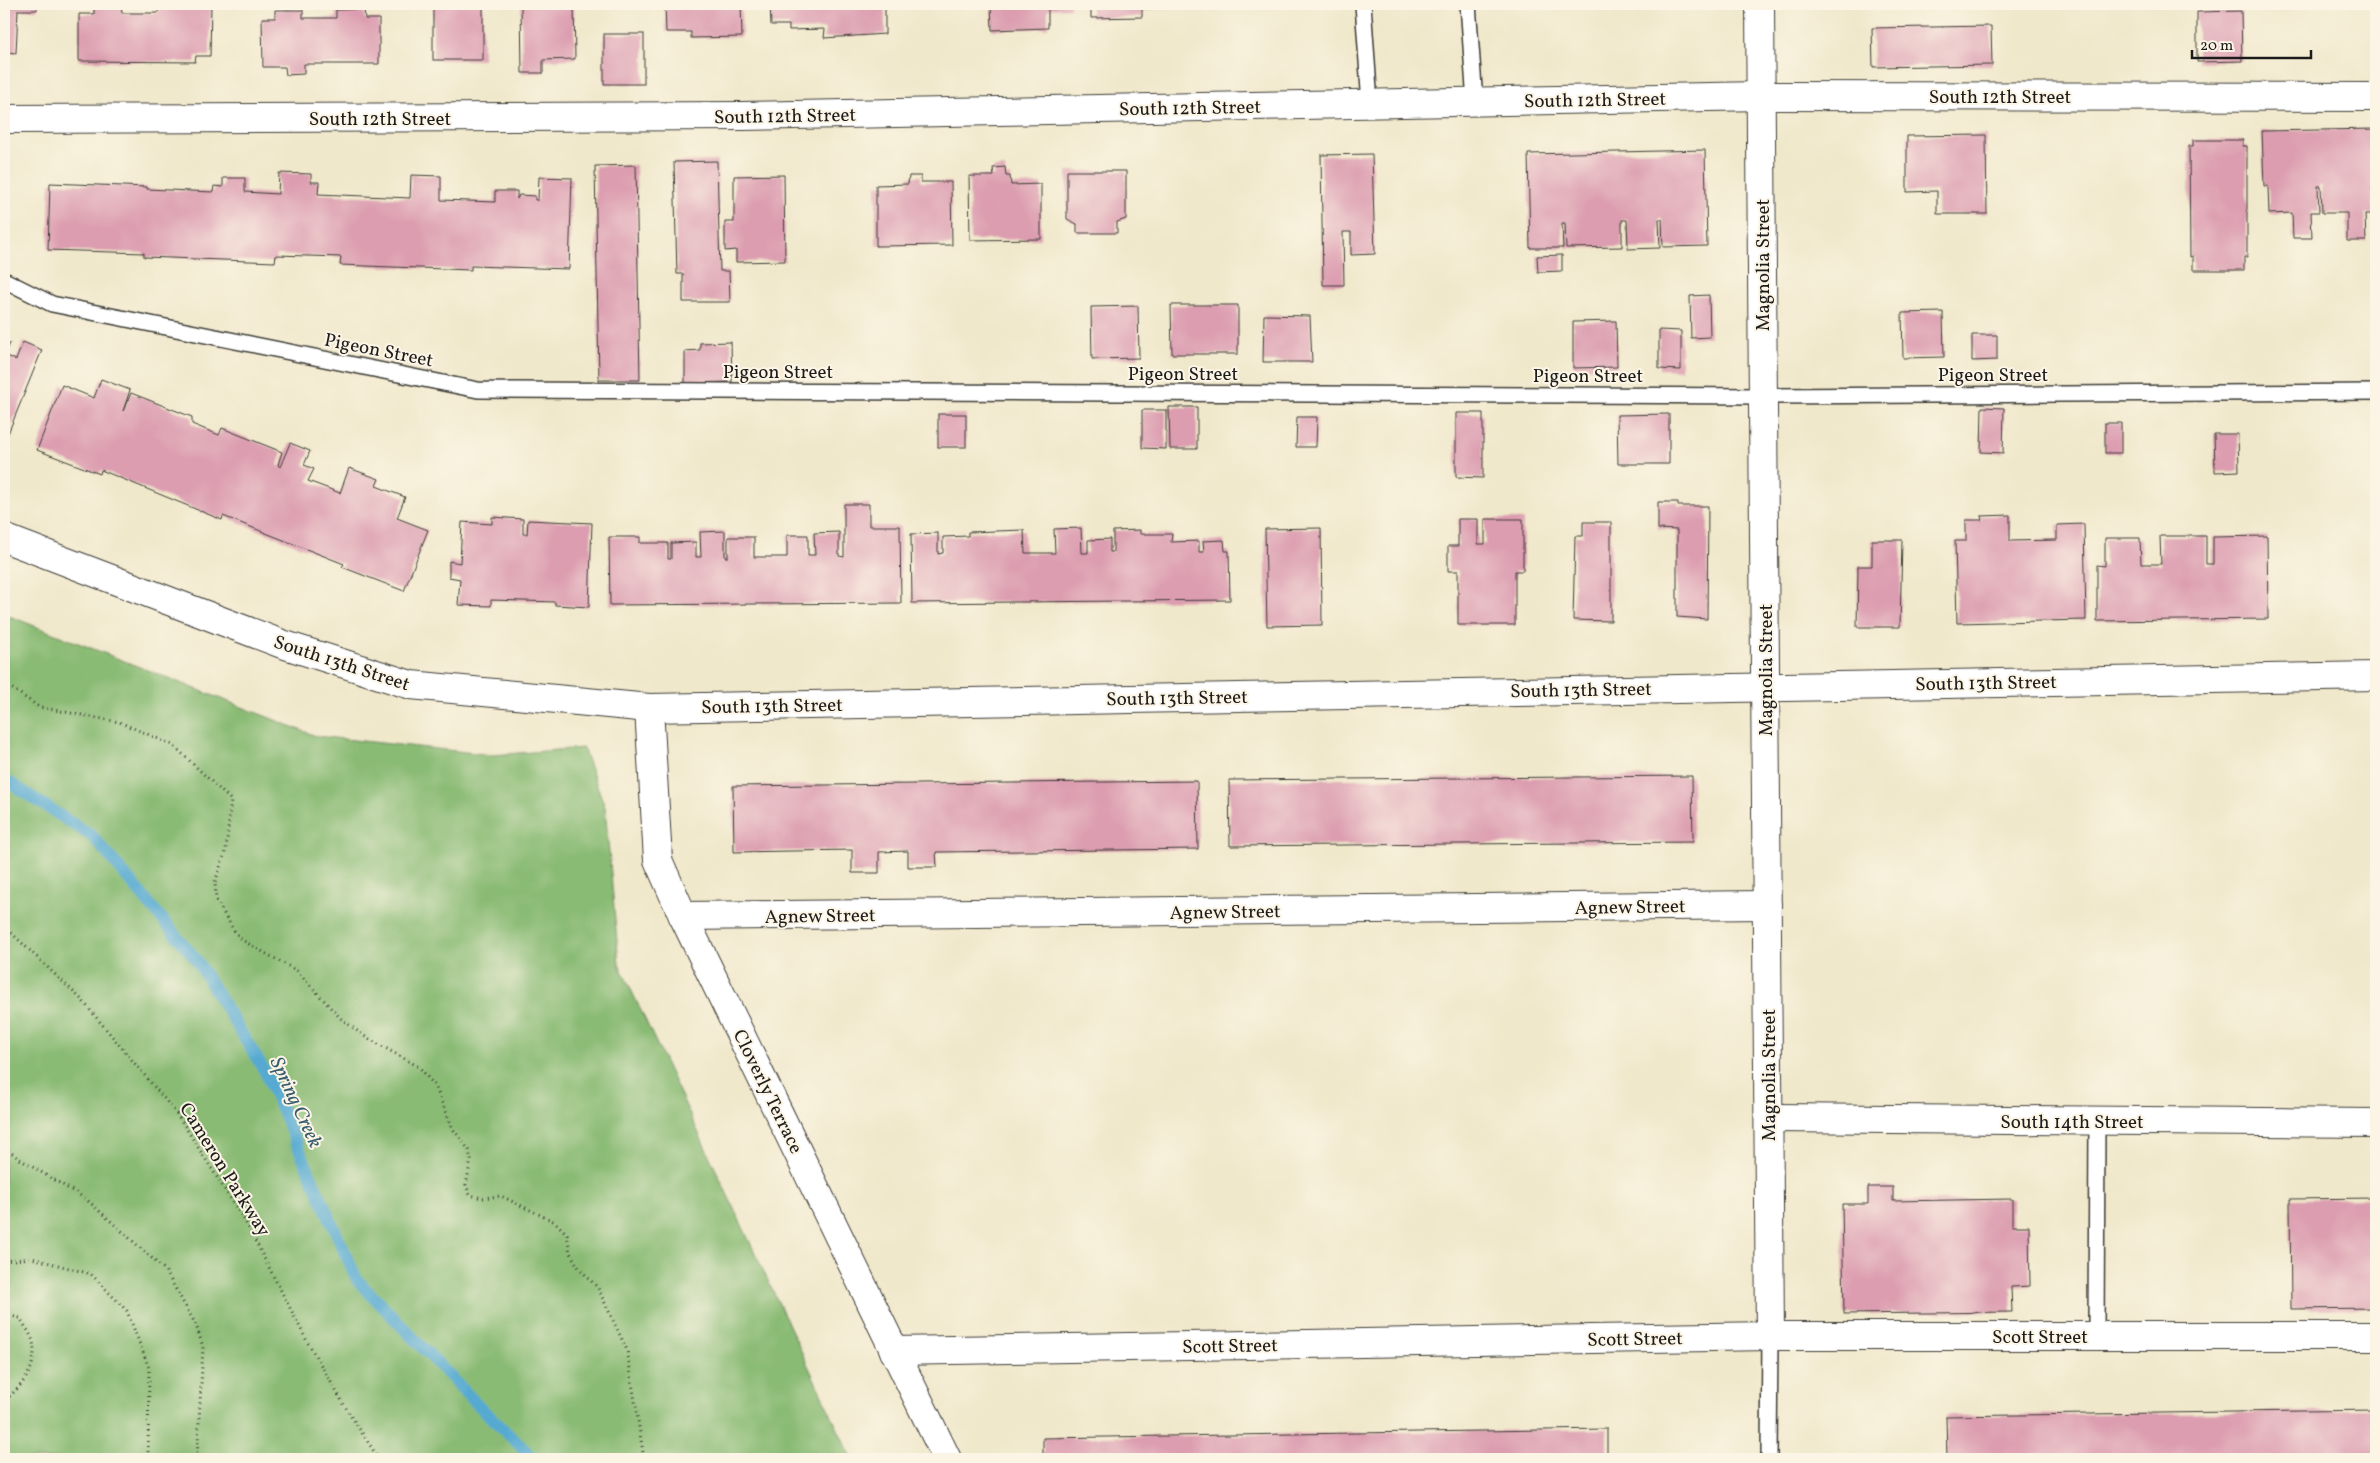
<svg xmlns="http://www.w3.org/2000/svg" width="2380" height="1463" font-family="Vollkorn,serif">
<rect width="100%" height="100%" fill="#fcf5e5"/>
<filter id="ink" filterUnits="userSpaceOnUse"><feTurbulence type="fractalNoise" baseFrequency=".02" numOctaves="2"/><feDisplacementMap in="SourceGraphic" scale="10" xChannelSelector="R" yChannelSelector="G"/><feConvolveMatrix kernelMatrix="1 2 1 2 8 2 1 2 1" color-interpolation-filters="sRGB"/></filter>
<filter id="wash" filterUnits="userSpaceOnUse"><feTurbulence type="fractalNoise" baseFrequency=".0096" numOctaves="4" result="noise"/><feDisplacementMap in="SourceGraphic" scale="20" xChannelSelector="R" yChannelSelector="G"/><feGaussianBlur stdDeviation="1.12" result="paint"/><feColorMatrix in="noise" values="0 0 0 0 0 0 0 0 0 0 0 0 0 0 0 0 0 1.4 0 .05"/><feComposite in="paint" operator="in"/></filter>
<g filter="url(#wash)">
<rect width="100%" height="100%" fill="#f0e8cb"/>
<!-- forest -->
<path fill="#8abb74" stroke="#536c48" d="M4,614L316,736L493,755L583,748L605,807L619,964L852,1459H4Z"/>
<g fill="none" stroke-linecap="round" stroke-linejoin="round">
<!-- stream -->
<path stroke="#56aad2" stroke-width="12" d="M4,779L93,837L195,958L264,1070L357,1280L472,1399L534,1459"/>
</g>
<g id="blocks">
<!-- building -->
<g fill="#dc9db0">
<path d="M18,4H37V10H18L16,53L4,52V7H18Z"/>
<path d="M94,4H121L122,13H158V4H211L210,56H196L195,62L79,61V14H94Z"/>
<rect x="433" y="4" width="50" height="56"/>
<path d="M521,4H574L575,59L543,60V73H522Z"/>
<path d="M665,4H741L742,37L691,38V32H666Z"/>
<path d="M770,4H885V34L824,38L825,29L789,30V25H771Z"/>
<path d="M991,4H1070V8L1048,9V28L992,30Z"/>
<path d="M1093,4H1167V8L1142,9V17L1091,18V5Z"/>
<path d="M364,9L365,19H379V64H304V74L286,75L285,67H263L262,18H275V10H303V18H336V10Z"/>
<path d="M2241,11L2242,61L2197,62V12Z"/>
<path d="M1991,26L1992,65L1873,67L1872,28Z"/>
<rect x="604" y="34" width="40" height="50"/>
<path d="M2376,129V200L2372,186L2373,214H2365L2366,241H2347V213H2322L2321,186H2318L2319,212H2311L2312,238H2293L2292,213L2269,214L2268,186H2264L2262,131Z"/>
<path d="M1986,135L1987,214H1937V191L1907,192V136Z"/>
<path d="M2193,140H2243V146H2247V257H2244V270H2193V256L2190,257L2189,146H2193Z"/>
<path d="M1705,150L1707,246L1663,247L1662,219H1659L1660,248L1628,249L1627,220H1622V247L1566,248L1565,223H1562L1563,248H1530L1528,154Z"/>
<path d="M1372,154L1375,254L1351,255V232H1343L1344,285H1323L1321,155Z"/>
<path d="M717,161L720,271H729L730,302H683V274H677L674,162Z"/>
<path d="M636,165L640,380H599L595,166Z"/>
<path d="M1005,167L1006,176H1010L1011,185L1041,184V239L970,240L969,176H994L993,168Z"/>
<path d="M1067,171H1126V219L1117,222V233H1077V224L1067,219Z"/>
<path d="M279,173L311,174V182H319L318,194L410,198L411,175L441,176V200L495,202V191H517V199L519,195L535,196V200H538L539,177L572,178L569,269L471,266V270L340,265L341,257L276,255L275,262L144,257V253L48,250L50,183L147,187V189L213,192L214,186L223,187V178H245V192L278,194Z"/>
<path d="M784,175L785,261L736,262V250L725,251V222H734V176Z"/>
<path d="M909,176H921V182H951L952,245L876,246V185L908,184Z"/>
<path d="M1562,255V271L1538,272L1537,256Z"/>
<path d="M1709,295L1710,337L1691,338L1690,296Z"/>
<path d="M1171,305H1238V354H1172Z"/>
<path d="M1138,306L1139,358L1092,359L1091,307Z"/>
<path d="M1943,312L1944,357L1903,358L1902,313Z"/>
<path d="M1264,315L1310,316L1312,362H1263Z"/>
<path d="M1616,321L1617,367L1573,368V322Z"/>
<path d="M1659,330L1681,331V370L1659,369Z"/>
<path d="M1972,335H1997V360L1972,361Z"/>
<path d="M4,341L10,343L5,355L16,360L23,342L42,350L7,436L4,434Z"/>
<path d="M731,342L732,382L685,383V351L700,350V343Z"/>
<path d="M101,379L130,390L123,411L131,393L192,417V424L219,435L222,428L282,452L278,465L280,467L290,443L310,451L304,465L314,469L308,481L340,493L349,468L379,479L376,486L405,497L397,518L428,530L404,591L342,567L344,564L223,516L222,520L101,470L100,474L37,450L62,385L94,398Z"/>
<path d="M1169,407H1197V449H1170Z"/>
<path d="M1982,407L2004,408L2003,453L1981,452Z"/>
<path d="M1142,410H1166V449L1142,448Z"/>
<path d="M1456,413H1483V478L1456,477Z"/>
<rect x="938" y="414" width="28" height="33"/>
<path d="M1669,414V464H1618L1617,415Z"/>
<path d="M1297,417H1317L1316,447H1296Z"/>
<rect x="2105" y="423" width="16" height="30"/>
<path d="M2214,434H2238L2239,471L2215,472Z"/>
<path d="M1658,502H1678V506H1708L1707,619L1677,617V530L1658,529Z"/>
<path d="M844,504H869V526H900L901,603L610,605L609,537H640V543H668V559H671V543L696,542V557H701L700,532L725,531V557H728V537H754V557H787V535H808V555H815L814,533L839,532V556L844,557Z"/>
<path d="M2010,515V541L2057,540V525L2084,524L2086,620L1957,623L1955,541H1966V520H1982L1981,516Z"/>
<path d="M492,517L523,519V534H527L528,520L592,523L589,607L555,605V602L491,600V606L458,605L460,579L449,577V561L460,563L462,522L492,524Z"/>
<path d="M1458,519H1478V544H1485V519H1523V571H1515V625H1458V571H1448V546H1458Z"/>
<path d="M1583,522H1611V621L1573,620L1575,536H1583Z"/>
<path d="M1081,528L1082,553H1088V540L1110,539V552H1113V531L1140,530V534H1172L1171,542L1199,541V552H1204L1203,541L1224,540L1225,551H1229L1230,600L912,603L911,534L938,533V554L943,553V537L968,536V532L1024,530L1025,553H1055L1054,529Z"/>
<path d="M1321,528L1322,625L1267,626L1265,529Z"/>
<path d="M2160,536H2206V564H2213V537L2267,536L2268,619L2097,621V565L2105,566V538H2140L2141,564H2161Z"/>
<path d="M1872,540H1902L1900,627H1857L1858,566H1872Z"/>
<path d="M1692,776L1693,842L1230,846L1229,780Z"/>
<path d="M1197,781L1198,849L936,852L937,867H908V851L879,852V873H852V850L734,852L733,786Z"/>
<path d="M1868,1187H1893V1201L2012,1199V1226H2029L2030,1286L2011,1287L2012,1312L1844,1314L1842,1204H1868Z"/>
<path d="M2376,1198V1308L2291,1309L2290,1199Z"/>
<path d="M2376,1410V1459H1947L1946,1416Z"/>
<path d="M1607,1429V1459H1043V1438Z"/>
</g>
</g>
</g>
<g filter="url(#ink)">
<use href="#blocks" fill-opacity="0" stroke="#3c3b36" stroke-width="1"/>
<g fill="none" stroke-linecap="round" stroke-linejoin="round">
<defs>
<g id="service">
<path d="M1363,4L1370,104"/>
<path d="M1468,4L1475,102"/>
<path d="M4,280L52,304L478,390L1763,396L2376,392"/>
<path d="M2096,1336L2097,1121"/>
<path d="M1769,1459L1770,1336"/>
</g>
<g id="minor">
<path d="M1760,4L1770,1336"/>
<path d="M4,119L742,116L1761,96L2376,97"/>
<path d="M649,708L658,860L683,916L947,1459"/>
<path d="M683,916L1767,905"/>
<path d="M1769,1118L2376,1123"/>
<path d="M894,1351L1770,1336H2376"/>
</g>
<path id="tertiary" d="M4,538L282,644L411,685L649,708L2376,676"/>
</defs>
<!-- service casing -->
<use href="#service" stroke="#3c3b36" stroke-width="18"/>
<!-- minor casing -->
<use href="#minor" stroke="#3c3b36" stroke-width="30"/>
<!-- tertiary casing -->
<use href="#tertiary" stroke="#3c3b36" stroke-width="30"/>
<!-- path -->
<g stroke="#3c3b36" stroke-width="3" stroke-dasharray="1 4" stroke-linecap="butt">
<path d="M4,683L39,707L119,722L173,745L231,800L226,850L215,882L216,900L233,929L242,940L297,971L340,1018L364,1036L419,1067L435,1086L453,1129L469,1150L471,1160L466,1185L470,1195L482,1198L501,1196L555,1222L567,1234L570,1253L579,1268L598,1288L627,1350L644,1459"/>
<path d="M4,926L81,999L177,1114L246,1223L308,1343L349,1413L379,1459"/>
<path d="M4,1147L21,1160L86,1199L165,1270L196,1325L203,1347L197,1459"/>
<path d="M4,1261L32,1258L91,1274L127,1311L149,1368L148,1459"/>
<path d="M4,1315L20,1318C24,1325 31,1334 33,1342C38,1368 22,1386 4,1401"/>
</g>
<!-- service -->
<use href="#service" stroke="#fff" stroke-width="15"/>
<!-- minor -->
<use href="#minor" stroke="#fff" stroke-width="28"/>
<!-- tertiary -->
<use href="#tertiary" stroke="#fff" stroke-width="28"/>
</g>
</g>
<g text-anchor="middle" stroke-width="4" stroke-linejoin="round" paint-order="stroke">
<!-- street labels -->
<g font-size="19" fill="#1c1c1c" stroke="#fcf5e5">
<text x="2000" y="103">South 12th Street</text>
<text transform="translate(1595 99) rotate(-1)" y="7">South 12th Street</text>
<text transform="translate(1190 107) rotate(-1)" y="7">South 12th Street</text>
<text transform="translate(785 115) rotate(-1)" y="7">South 12th Street</text>
<text x="380" y="125">South 12th Street</text>
<text transform="translate(1762 265) rotate(-90)" y="7">Magnolia Street</text>
<text transform="translate(379 349) rotate(11)" y="7">Pigeon Street</text>
<text x="778" y="378">Pigeon Street</text>
<text x="1183" y="380">Pigeon Street</text>
<text x="1993" y="381">Pigeon Street</text>
<text x="1588" y="382">Pigeon Street</text>
<text transform="translate(342 662) rotate(18)" y="7">South 13th Street</text>
<text transform="translate(1765 670) rotate(-90)" y="7">Magnolia Street</text>
<text transform="translate(1986 682) rotate(-1)" y="7">South 13th Street</text>
<text transform="translate(1581 689) rotate(-1)" y="7">South 13th Street</text>
<text transform="translate(1177 697) rotate(-1)" y="7">South 13th Street</text>
<text transform="translate(772 705) rotate(-1)" y="7">South 13th Street</text>
<text transform="translate(1630 906) rotate(-1)" y="7">Agnew Street</text>
<text transform="translate(1225 911) rotate(-1)" y="7">Agnew Street</text>
<text transform="translate(820 915) rotate(-1)" y="7">Agnew Street</text>
<text transform="translate(1768 1075) rotate(-90)" y="7">Magnolia Street</text>
<text transform="translate(769 1091) rotate(64)" y="7">Cloverly Terrace</text>
<text x="2072" y="1128">South 14th Street</text>
<text transform="translate(226 1169) rotate(58)" y="7">Cameron Parkway</text>
<text x="2040" y="1343">Scott Street</text>
<text transform="translate(1635 1338) rotate(-1)" y="7">Scott Street</text>
<text transform="translate(1230 1345) rotate(-1)" y="7">Scott Street</text>
</g>
<!-- water labels -->
<g font-size="20" font-style="italic" fill="#365c6e" stroke="#fcf5e5">
<text transform="translate(297 1102) rotate(65)" y="7">Spring Creek</text>
</g>
</g>
<!-- margin -->
<rect width="2380" height="1463" fill="none" stroke="#fcf5e5" stroke-width="20"/>
<!-- scale -->
<path d="M2192 50v8h119v-8" fill="none" stroke="#1c1c1c" stroke-width="2.5"/>
<text x="2200" y="50" font-size="15" fill="#1c1c1c" stroke="#fcf5e5" stroke-width="4" paint-order="stroke">20 m</text>
</svg>
